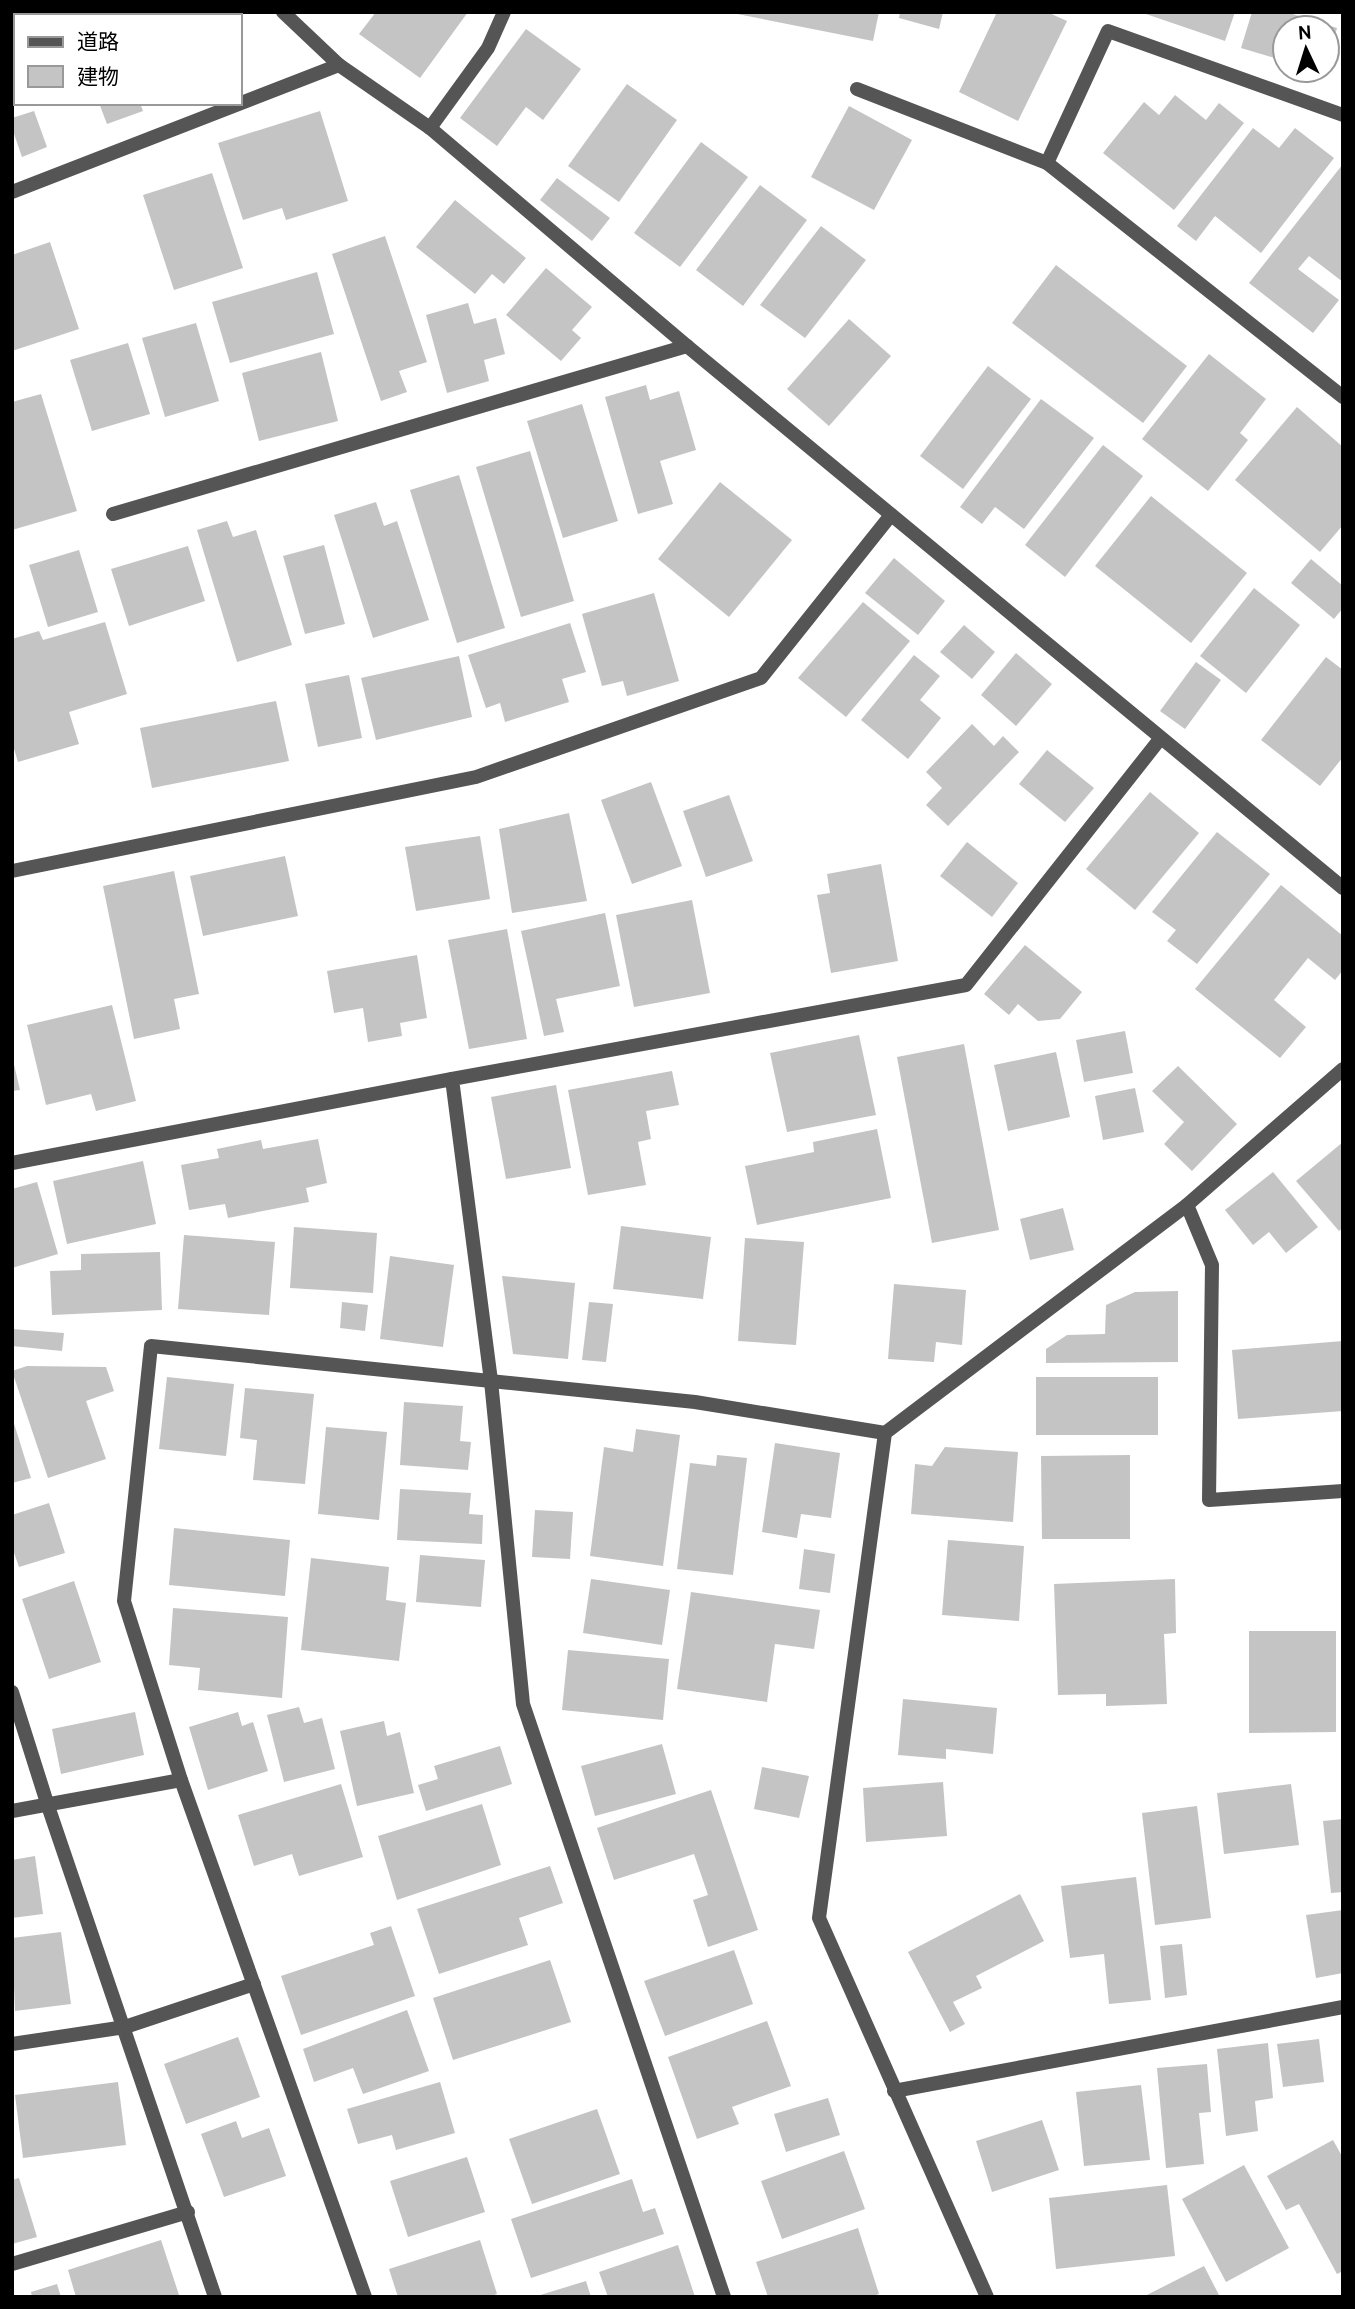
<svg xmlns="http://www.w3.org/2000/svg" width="1355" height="2309" font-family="Cabin,'Noto Sans JP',sans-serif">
<rect width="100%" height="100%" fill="#fff"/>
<!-- building -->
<g fill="#c4c4c4">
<path d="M78,12H142L143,16H69Z"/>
<path d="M182,12H216L217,16H173Z"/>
<path d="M376,12H468L420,78L359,34Z"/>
<path d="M727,12H879L873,41Z"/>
<path d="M900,12H943L939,29L899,18Z"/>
<path d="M997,12H1047L1067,21L1018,121L959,92Z"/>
<path d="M1140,12H1235L1225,41Z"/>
<path d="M1252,12H1286L1337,28L1328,60L1327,28H1285V61L1241,48Z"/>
<path d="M16,29V93L12,94V30Z"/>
<path d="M526,29L581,69L543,120L526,107L497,146L460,118Z"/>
<path d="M627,84L677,120L619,202L568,166Z"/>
<path d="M1175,95L1206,120L1219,103L1244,123L1174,210L1103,153L1144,102L1159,115Z"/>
<path d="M99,103H140L143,111L107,124Z"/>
<path d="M849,106L912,140L874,210L811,177Z"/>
<path d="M34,111L47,147L22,157L12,128V118Z"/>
<path d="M320,111L348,201L286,220L282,208L243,220L218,143Z"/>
<path d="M1253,128L1279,148L1295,128L1334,158L1261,253L1215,216L1196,241L1177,226Z"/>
<path d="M701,142L748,177L680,267L634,233Z"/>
<path d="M1343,164V282L1309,256L1298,269L1339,300L1313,333L1249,283Z"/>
<path d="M212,173L243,268L174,290L143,195Z"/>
<path d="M557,178L610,218L592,241L540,200Z"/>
<path d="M760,185L807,220L743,306L696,270Z"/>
<path d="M455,200L526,258L504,284L492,274L475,294L416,247Z"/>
<path d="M821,226L866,260L805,338L760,305Z"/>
<path d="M385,236L427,362L399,371L407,392L381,401L332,254Z"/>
<path d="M50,242L79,329L12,351V255Z"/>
<path d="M1056,265L1187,366L1143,423L1012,323Z"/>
<path d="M546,268L592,307L572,330L581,338L561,361L506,315Z"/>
<path d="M317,272L334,334L230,363L212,302Z"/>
<path d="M468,303L474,324L496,318L505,354L484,360L489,381L447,393L426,315Z"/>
<path d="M849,319L891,356L829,426L787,389Z"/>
<path d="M196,323L219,401L165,417L142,338Z"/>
<path d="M128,343L150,414L92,431L70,360Z"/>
<path d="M321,352L338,421L259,441L242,373Z"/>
<path d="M1209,354L1266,399L1240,433L1248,440L1208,491L1142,439Z"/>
<path d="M988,366L1031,399L963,489L920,456Z"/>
<path d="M646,385L650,400L679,391L696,450L660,461L673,504L638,514L605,397Z"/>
<path d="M41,394L77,511L12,530V402Z"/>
<path d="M1041,399L1094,438L1024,529L995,507L982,524L960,507Z"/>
<path d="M582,404L618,521L563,538L527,421Z"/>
<path d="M1297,407L1343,447V525L1320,552L1235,480Z"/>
<path d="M1103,445L1143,476L1065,577L1025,545Z"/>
<path d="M530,451L574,601L521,617L476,467Z"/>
<path d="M459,475L505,628L457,643L410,490Z"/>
<path d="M720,482L792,540L729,617L658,559Z"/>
<path d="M1151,496L1247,573L1191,643L1095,566Z"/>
<path d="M376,502L384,526L397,521L429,620L373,638L334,515Z"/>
<path d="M227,521L233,537L256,530L292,645L237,662L197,530Z"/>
<path d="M324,545L345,624L305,634L283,556Z"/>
<path d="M188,546L205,601L129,626L111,569Z"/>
<path d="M79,550L98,612L48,627L29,565Z"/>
<path d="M894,558L945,601L918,635L865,593Z"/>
<path d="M1311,559L1343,586V608L1334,619L1291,583Z"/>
<path d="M1254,588L1300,625L1246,693L1200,656Z"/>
<path d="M654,593L679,681L627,696L623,681L602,686L582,614Z"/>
<path d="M863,602L910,641L846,717L798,678Z"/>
<path d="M105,622L127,694L69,712L79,744L18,762L12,742V639L39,631L43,640Z"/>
<path d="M570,623L586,672L562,679L569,702L505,722L500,703L486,708L468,655Z"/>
<path d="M964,625L995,652L972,679L940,652Z"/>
<path d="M1016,653L1052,684L1016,726L981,695Z"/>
<path d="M914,655L940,676L920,700L941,718L908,759L861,720Z"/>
<path d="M459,656L472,717L376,740L361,678Z"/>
<path d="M1326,657L1343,670V757L1320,786L1261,740Z"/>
<path d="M1196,662L1221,680L1185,729L1160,711Z"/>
<path d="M349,675L362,738L318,747L305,684Z"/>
<path d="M276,701L289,761L152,788L140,728Z"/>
<path d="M972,724L994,746L1003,736L1019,752L948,826L926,805L942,788L926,772Z"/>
<path d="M1047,750L1094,788L1065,822L1019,784Z"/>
<path d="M651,782L682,866L632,884L601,800Z"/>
<path d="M1150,792L1199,833L1135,910L1086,869Z"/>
<path d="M729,795L753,861L706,877L683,811Z"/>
<path d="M569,813L587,901L512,913L499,829Z"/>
<path d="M1217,832L1270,874L1197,964L1167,941L1176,930L1152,912Z"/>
<path d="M480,836L490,899L416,911L405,847Z"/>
<path d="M967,842L1018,883L992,917L940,876Z"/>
<path d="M285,856L298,916L203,936L190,876Z"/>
<path d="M881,864L898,961L831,973L817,895L830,893L827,874Z"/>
<path d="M174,871L199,994L174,999L180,1029L134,1039L103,886Z"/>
<path d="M1281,885L1343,936V970L1335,980L1308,958L1274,1000L1306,1027L1280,1058L1195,989Z"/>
<path d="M692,900L710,993L634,1007L616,915Z"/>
<path d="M605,913L620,986L556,999L564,1032L544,1036L521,931Z"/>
<path d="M507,929L527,1039L469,1049L448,940Z"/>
<path d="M1025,945L1082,992L1060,1019L1038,1021L1018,1004L1009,1015L984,994Z"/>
<path d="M417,955L427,1018L400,1023L402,1036L368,1042L363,1008L334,1013L327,971Z"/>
<path d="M112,1005L136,1101L96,1111L91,1094L46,1105L27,1025Z"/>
<path d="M1125,1031L1133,1073L1084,1082L1076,1040Z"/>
<path d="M859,1035L876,1115L787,1132L770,1053Z"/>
<path d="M964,1044L999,1230L932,1243L897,1057Z"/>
<path d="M1056,1052L1070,1117L1008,1131L994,1065Z"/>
<path d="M12,1056L20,1090L12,1091Z"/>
<path d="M1178,1066L1237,1124L1192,1171L1164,1144L1184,1122L1152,1091Z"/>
<path d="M672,1071L679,1105L646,1111L651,1139L638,1142L646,1185L588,1195L568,1090Z"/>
<path d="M556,1085L571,1168L506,1179L491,1097Z"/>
<path d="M1135,1088L1144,1132L1103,1140L1095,1096Z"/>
<path d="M877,1129L891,1198L757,1225L745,1166L814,1152L813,1142Z"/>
<path d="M318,1139L327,1183L306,1188L309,1202L228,1218L225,1204L189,1210L181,1165L219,1158L217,1149L261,1140L263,1149Z"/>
<path d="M1343,1142V1228L1339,1231L1296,1181Z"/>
<path d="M143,1161L156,1224L67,1244L53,1181Z"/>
<path d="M1273,1172L1318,1227L1286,1253L1269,1232L1253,1245L1225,1210Z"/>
<path d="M37,1182L58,1254L12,1268V1189Z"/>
<path d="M1063,1208L1074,1250L1030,1260L1020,1219Z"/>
<path d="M621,1226L711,1237L703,1299L613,1289Z"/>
<path d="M294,1227L377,1233L373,1293L290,1288Z"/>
<path d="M184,1235L275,1242L269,1315L178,1309Z"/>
<path d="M745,1238L804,1242L796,1345L738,1341Z"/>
<path d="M160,1252L162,1310L52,1315L50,1271L81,1270V1254Z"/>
<path d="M390,1256L454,1265L443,1347L380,1339Z"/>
<path d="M502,1276L575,1283L568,1359L513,1354Z"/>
<path d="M894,1284L966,1290L962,1345L936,1342L934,1362L888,1359Z"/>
<path d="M1178,1291V1362L1046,1363V1349L1067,1335L1105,1334L1106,1305L1135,1292Z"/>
<path d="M342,1302L368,1305L365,1331L340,1328Z"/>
<path d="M589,1302L613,1304L606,1362L582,1360Z"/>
<path d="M12,1329L64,1333L62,1351L12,1346Z"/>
<path d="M1343,1341V1411L1238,1419L1232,1350Z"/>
<path d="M27,1366L106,1367L114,1391L86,1401L106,1459L48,1478L12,1371Z"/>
<path d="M167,1377L234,1384L226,1456L159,1449Z"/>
<rect x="1036" y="1377" width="122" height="58"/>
<path d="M245,1388L314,1394L305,1484L253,1480L257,1440L240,1438Z"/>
<path d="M404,1402L463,1406L460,1441L471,1442L468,1470L400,1465Z"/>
<path d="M12,1417L31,1478L12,1483Z"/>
<path d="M326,1427L387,1432L379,1520L318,1514Z"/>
<path d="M636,1429L680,1435L663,1566L590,1556L604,1447L633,1452Z"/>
<path d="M775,1443L840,1453L831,1518L801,1514L797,1538L762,1532Z"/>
<path d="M945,1447L1018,1452L1013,1522L911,1514L915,1464L932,1466Z"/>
<path d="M717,1455L747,1458L733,1575L677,1569L690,1463L716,1466Z"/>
<path d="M1130,1455V1539H1042L1041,1456Z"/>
<path d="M400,1489L471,1493L469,1514L483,1515L482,1544L397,1540Z"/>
<path d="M49,1503L65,1553L19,1567L12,1547V1515Z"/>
<path d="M535,1510L573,1512L570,1559L532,1557Z"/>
<path d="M174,1528L290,1540L285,1596L169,1585Z"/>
<path d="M948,1540L1024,1546L1019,1621L942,1615Z"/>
<path d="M804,1549L835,1554L830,1593L799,1589Z"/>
<path d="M420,1555L485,1560L481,1607L416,1602Z"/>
<path d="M311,1558L389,1567L386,1600L406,1603L399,1661L301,1650Z"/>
<path d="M591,1579L670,1590L662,1645L583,1633Z"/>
<path d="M1175,1579L1176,1633L1164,1634L1167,1704L1106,1706V1694L1058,1695L1054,1584Z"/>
<path d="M74,1581L101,1662L49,1679L22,1599Z"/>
<path d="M691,1592L820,1610L814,1649L775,1644L767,1702L677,1689Z"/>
<path d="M173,1608L288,1617L282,1698L198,1690L200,1668L169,1665Z"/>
<path d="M1249,1631H1336V1732L1249,1733Z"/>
<path d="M568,1650L669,1659L663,1720L562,1710Z"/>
<path d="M903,1699L997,1708L993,1754L946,1749V1759L898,1755Z"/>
<path d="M299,1707L304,1723L322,1718L335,1769L284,1782L267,1715Z"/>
<path d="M135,1712L144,1755L61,1774L52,1729Z"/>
<path d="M238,1712L242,1726L253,1722L268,1771L208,1790L189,1727Z"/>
<path d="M384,1721L387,1736L400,1732L414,1793L357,1806L340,1731Z"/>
<path d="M662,1744L676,1794L595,1816L581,1766Z"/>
<path d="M500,1746L512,1784L426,1811L418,1785L438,1779L434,1766Z"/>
<path d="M762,1767L809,1776L799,1818L754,1809Z"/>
<path d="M943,1782L947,1836L866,1842L863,1788Z"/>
<path d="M341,1784L363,1857L299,1876L292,1854L254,1866L238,1815Z"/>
<path d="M1291,1784L1299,1845L1224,1854L1217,1793Z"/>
<path d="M711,1790L758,1930L708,1947L693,1900L708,1895L694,1854L614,1880L597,1828Z"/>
<path d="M482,1804L501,1865L397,1900L378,1836Z"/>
<path d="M1197,1806L1211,1918L1155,1925L1142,1813Z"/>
<path d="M1343,1819V1892L1331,1893L1323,1821Z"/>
<path d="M35,1856L43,1914L12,1918V1860Z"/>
<path d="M550,1866L563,1903L519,1918L528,1945L439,1974L417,1909Z"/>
<path d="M1136,1877L1151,2000L1109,2004L1104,1954L1070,1958L1061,1886Z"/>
<path d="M1020,1894L1044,1941L976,1976L982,1988L953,2002L965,2024L950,2032L908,1952Z"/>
<path d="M1343,1910V1973L1316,1978L1306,1915Z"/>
<path d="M391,1926L415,1996L301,2035L281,1976L374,1945L370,1933Z"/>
<path d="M61,1932L71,2004L15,2011L12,1938Z"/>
<path d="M1182,1944L1187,1995L1165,1998L1160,1946Z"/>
<path d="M734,1950L753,2004L665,2036L644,1981Z"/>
<path d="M550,1960L571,2022L453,2060L433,1998Z"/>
<path d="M407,2010L429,2071L363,2094L353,2068L314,2082L303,2049Z"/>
<path d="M767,2021L791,2086L732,2107L739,2124L697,2139L668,2057Z"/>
<path d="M238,2037L260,2097L186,2124L164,2064Z"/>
<path d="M1319,2039L1324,2082L1283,2087L1277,2044Z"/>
<path d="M1268,2043L1273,2098L1255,2101L1258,2131L1226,2136L1217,2049Z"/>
<path d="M1207,2064L1211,2112L1199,2113L1204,2164L1166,2168L1157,2068Z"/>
<path d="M118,2082L126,2145L23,2158L15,2095Z"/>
<path d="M440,2082L455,2133L396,2150L392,2135L358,2144L347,2109Z"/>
<path d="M1141,2085L1150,2160L1084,2166L1076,2092Z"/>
<path d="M828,2098L840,2135L786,2152L774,2114Z"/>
<path d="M597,2109L620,2174L532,2204L509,2139Z"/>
<path d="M1042,2120L1059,2170L992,2192L976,2141Z"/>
<path d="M236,2121L242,2138L269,2128L286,2176L224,2197L201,2134Z"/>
<path d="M1333,2140L1343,2158V2271L1337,2274L1299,2204L1286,2210L1267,2176Z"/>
<path d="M844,2151L865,2209L782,2239L761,2181Z"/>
<path d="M467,2157L485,2212L408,2237L390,2181Z"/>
<path d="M1244,2165L1289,2248L1226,2282L1182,2199Z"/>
<path d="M19,2178L37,2237L12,2244V2180Z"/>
<path d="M632,2179L643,2212L655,2208L664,2234L531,2278L511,2219Z"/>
<path d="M1167,2185L1175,2256L1056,2269L1049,2198Z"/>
<path d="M858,2228L879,2294L870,2297H768L756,2262Z"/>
<path d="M161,2240L179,2295L76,2297L68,2270Z"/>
<path d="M480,2240L497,2294L488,2297H398L389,2269Z"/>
<path d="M678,2245L695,2297H608L599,2272Z"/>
<path d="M1204,2266L1220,2297H1143Z"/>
<path d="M586,2281L591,2297H538L537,2296Z"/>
<path d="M57,2284L61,2297H32L31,2292Z"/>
</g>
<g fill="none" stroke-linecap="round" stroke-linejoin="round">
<!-- service -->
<g stroke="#555" stroke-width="14">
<path d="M857,89L1047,163"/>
<path d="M113,514L687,346"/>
<path d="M12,1163L452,1079"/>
<path d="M12,2264L188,2212"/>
</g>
<!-- minor -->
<g stroke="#555" stroke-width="14">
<path d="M283,12L339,65L430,128L687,346L1343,888"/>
<path d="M1343,115L1108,31L1047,163L1343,397"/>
<path d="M430,128L488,48L504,12"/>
<path d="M12,192L339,65"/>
<path d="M12,871L476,777L761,678L891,515"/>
<path d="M1187,1205L1212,1265L1209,1500L1343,1491"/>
<path d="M12,1692L48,1806L215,2297"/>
<path d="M181,1780L365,2297"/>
<path d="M12,1811L181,1780L124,1601L151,1346L695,1402L885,1433"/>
<path d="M12,2044L125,2027L254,1984"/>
<path d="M894,2091L1343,2007"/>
<path d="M724,2297L523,1704L491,1381L452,1079L966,985L1160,739"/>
<path d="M987,2297L819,1918L885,1433L1187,1205L1343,1069"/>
</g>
</g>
<!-- border -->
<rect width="1355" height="2309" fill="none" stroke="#000000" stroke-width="28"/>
<!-- legend -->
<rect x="14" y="14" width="228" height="91" fill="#ffffff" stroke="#999999" stroke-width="2"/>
<rect x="28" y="37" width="35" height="10" fill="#555555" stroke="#999999" stroke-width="2"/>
<text x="77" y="49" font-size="21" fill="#000000">道路</text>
<rect x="28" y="66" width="35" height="21" fill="#c4c4c4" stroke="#999999" stroke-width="2"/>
<text x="77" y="84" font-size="21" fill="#000000">建物</text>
<!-- north arrow -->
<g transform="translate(1306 49) rotate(356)"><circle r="33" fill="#ffffff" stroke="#999999" stroke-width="2"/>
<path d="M0-5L12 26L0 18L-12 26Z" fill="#000000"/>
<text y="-10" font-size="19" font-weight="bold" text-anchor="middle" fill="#000000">N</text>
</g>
</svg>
